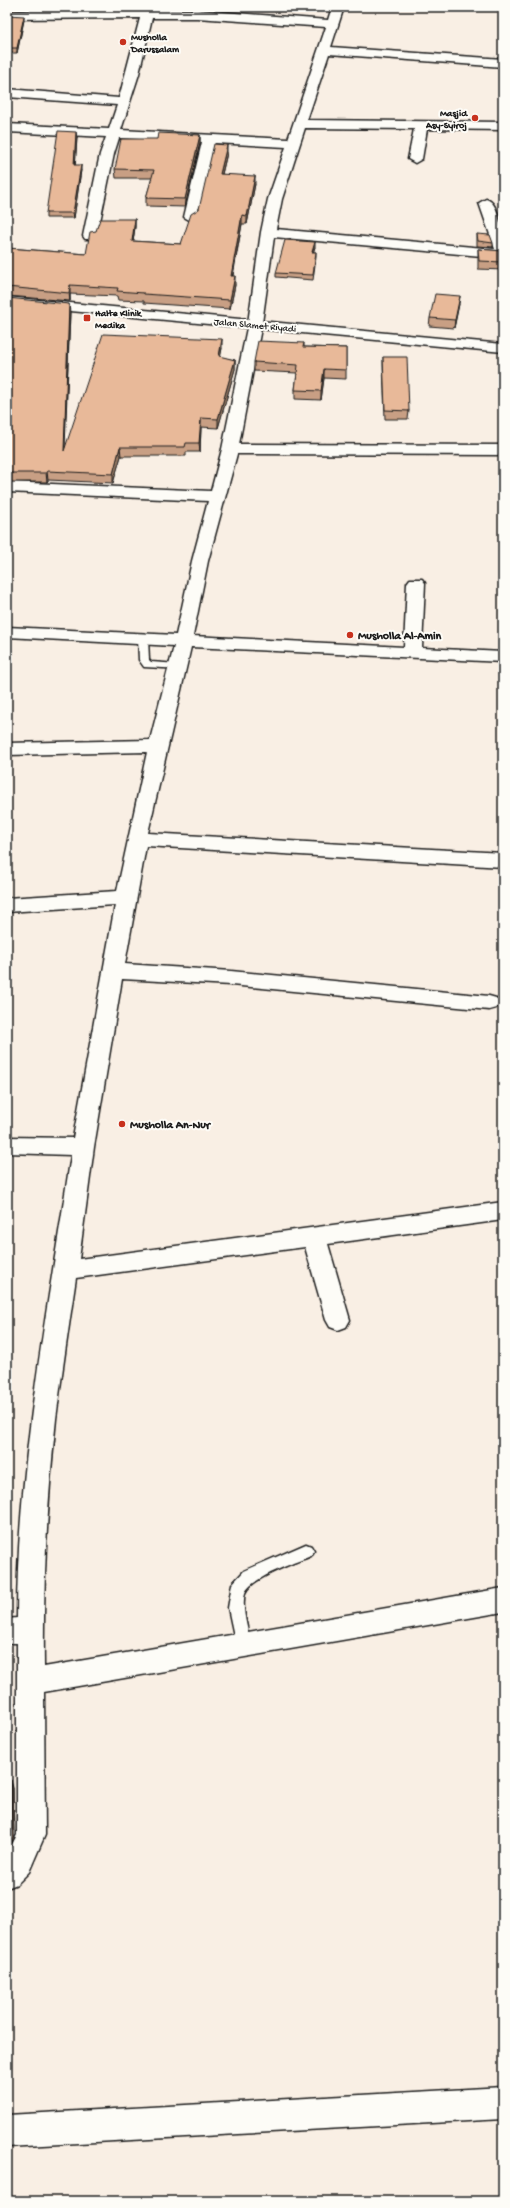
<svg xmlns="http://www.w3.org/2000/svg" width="510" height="2208" font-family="'Gochi Hand',sans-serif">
<rect width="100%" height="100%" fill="#f9efe4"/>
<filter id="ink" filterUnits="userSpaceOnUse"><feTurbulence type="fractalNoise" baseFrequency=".025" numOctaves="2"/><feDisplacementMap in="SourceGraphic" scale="8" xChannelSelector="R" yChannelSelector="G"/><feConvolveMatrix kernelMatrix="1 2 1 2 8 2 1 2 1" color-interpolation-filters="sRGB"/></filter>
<g filter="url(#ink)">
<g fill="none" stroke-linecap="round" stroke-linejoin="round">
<defs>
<g id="lane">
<path d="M143,635L148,638L149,660L151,662L178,664L182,665L183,667L182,669L144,667L139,660L138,638Z"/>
<path d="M306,1544L311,1546L314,1551L311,1556C297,1562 250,1578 245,1593C241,1609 248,1629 251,1645L249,1650L243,1652L237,1650L228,1608L232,1584L244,1571Z"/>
</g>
<g id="street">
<path d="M332,7H344L331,47L503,59V67L329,54L307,120L503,122V130L427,129L422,159L415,163L408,159L414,129L305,128L282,199L276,229L495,249L479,203L486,199C502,203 503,244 503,258L274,237L262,323L239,444L503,445V455L237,454L208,561L193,636L404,647L407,583L410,579H422L425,583L422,648L503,652V662L191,647L148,833L503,853V867L146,846L125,964L231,971L489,996L496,998L500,1003L496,1008L489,1010L231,985L122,979L94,1147L79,1259L503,1202V1220L328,1244L350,1320L346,1327L338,1330L330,1327L326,1320L305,1247L76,1278C69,1325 62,1372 56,1419C47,1501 43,1584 44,1667L503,1588V1612L44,1692L45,1835L29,1872L17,1884L7,1888V1854L17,1835V1643H7V1619L17,1618C17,1463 48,1308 71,1155L7,1153V1137L73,1138L115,905L7,912V898L117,891L147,752L7,755V743L150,740L174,646L7,637V627L176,635L192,561L208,501L7,492V482L211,491L222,449L248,323L261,232L268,199L286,147L215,143L198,217L191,221L184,217L202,142L119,138L114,154L97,236L95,239H85L83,236L100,154L106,137L7,132V124L109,129L117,105L7,97V89L119,98L140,18L7,19V11L197,10L328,20ZM152,18H197L326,27L288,139L121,130L139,74Z"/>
<path d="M503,2087V2119L7,2147V2115Z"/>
</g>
<path id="primary" d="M7,297L503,344V352L7,305Z"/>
</defs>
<!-- lane casing -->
<use href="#lane" stroke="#1c1c1c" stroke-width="3"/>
<!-- street casing -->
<use href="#street" stroke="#1c1c1c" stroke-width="3"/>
<!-- primary casing -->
<use href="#primary" stroke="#1c1c1c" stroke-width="3"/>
<!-- lane -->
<use href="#lane" fill="#fdfcf7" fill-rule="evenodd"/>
<!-- street -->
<use href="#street" fill="#fdfcf7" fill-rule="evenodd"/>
<!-- primary -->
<use href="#primary" fill="#fdfcf7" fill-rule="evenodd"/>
</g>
<!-- wall -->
<g fill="#c89f84" stroke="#1c1c1c">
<path d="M7,7H26V9L7,11Z"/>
<path d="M7,15L24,20L17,53H7Z"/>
<path d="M200,135V143L185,207L146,206V198L152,178H116L115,169L157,139Z"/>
<path d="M77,137L75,165L81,170L74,218H46V213Z"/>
<path d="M227,153L222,174L255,184L247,224H242L233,276L235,285L230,309L144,303V301L118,300L117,296L70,294V301L7,296V248L86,254L96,231L135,219V227L133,241L181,244Z"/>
<path d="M477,234L493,243V247L477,246Z"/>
<path d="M315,247L313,252H316V257L313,280L276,277V273Z"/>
<path d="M478,249L503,251V270L478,269Z"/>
<path d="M7,298L70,312L65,448L222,348L220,357L235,360V369L218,428L201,427L200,452H186V456H121L113,483L48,480L47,482H7Z"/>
<path d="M459,304L454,328L429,326L430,318Z"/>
<path d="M304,343V347L346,348V379L324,378L321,400L295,399V390L297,373L254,371V362Z"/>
<path d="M383,357L409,411L408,419H385L383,365Z"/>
<path d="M7,1781L13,1788L14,1838L11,1843H7Z"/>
</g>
<!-- shaded-wall -->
<g fill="#a2826b" stroke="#1c1c1c">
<path d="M24,16V20L17,53V48Z"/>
<path d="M76,132L77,137L75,170L74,165Z"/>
<path d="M200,135V143L185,207V199Z"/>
<path d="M227,145V153L220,182V174Z"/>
<path d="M81,165V170L74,218L73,213Z"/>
<path d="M255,176V184L247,224V216Z"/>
<path d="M242,215V224L231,284V276Z"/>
<path d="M135,219V227L132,250V241Z"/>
<path d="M315,242V247L312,257V252Z"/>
<path d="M235,276V285L230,309V300Z"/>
<path d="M70,285V301L69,293Z"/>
<path d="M460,296L459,304L454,328L455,320Z"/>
<path d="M69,304L70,312L64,460V451Z"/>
<path d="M222,339V348L219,365V356Z"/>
<path d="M235,360V369L218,428V419Z"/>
<path d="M324,369V378L321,400V391Z"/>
<path d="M201,418V427L200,452L199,443Z"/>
<path d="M120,447L121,456L113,483V474Z"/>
<path d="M47,471L48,480L47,482L46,473Z"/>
<path d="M11,1780L13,1788L14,1838L11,1843L10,1835Z"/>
</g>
<!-- building -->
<g fill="#e8b999" stroke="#1c1c1c">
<path d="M7,15L24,16L17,48H7Z"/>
<path d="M58,131L76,132L74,165H81L73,213H46Z"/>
<path d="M158,133L200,135L185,199L146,198L154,170L115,169L121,139H157Z"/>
<path d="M214,144L227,145L220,174L255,176L247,216L242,215L231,276H235L230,300L144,294V293L117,291L118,288L70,285L69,293L7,287V248L86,254L90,232L96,231L100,219H135L132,241L181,244L191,214L199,209Z"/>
<path d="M477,234L490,235L493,243L478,241Z"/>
<path d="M285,240L315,242L312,252H316L313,275L276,273Z"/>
<path d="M478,249L503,251V262L479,261Z"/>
<path d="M435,294L460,296L455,320L430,318Z"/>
<path d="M7,298L69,304L64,451L103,334L222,339L219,356L235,360L218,419L201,418L199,443H186L185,447H120L113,474L47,471L46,473H7Z"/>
<path d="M258,341L304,343L303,347L346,348V370L324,369L321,391L295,390L298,365L254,362Z"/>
<path d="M383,357H407L409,411L385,410Z"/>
<path d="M11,1780L12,1831L10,1835L7,1836V1781Z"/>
</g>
</g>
<!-- markers -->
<g fill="#c8321e" stroke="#fdfcf7" stroke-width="1.5">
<circle cx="123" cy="42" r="4"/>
<circle cx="475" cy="118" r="4"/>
<rect x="83" y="314" width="8" height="8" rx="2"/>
<circle cx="350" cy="635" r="4"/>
<circle cx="122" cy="1124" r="4"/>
</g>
<g text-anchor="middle" stroke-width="4" stroke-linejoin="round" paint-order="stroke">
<!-- far-poi labels -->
<g font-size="10" font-weight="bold" fill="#1c1c1c" stroke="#fdfcf7" text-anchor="start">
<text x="131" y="40">Musholla<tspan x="131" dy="12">Darussalam</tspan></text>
<text x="467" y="116" text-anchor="end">Masjid<tspan x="467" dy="12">Asy-Syiroj</tspan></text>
<text x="95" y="316">Halte Klinik<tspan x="95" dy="12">Medika</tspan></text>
</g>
<!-- far-street labels -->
<g font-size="10" fill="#1c1c1c" stroke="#fdfcf7">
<text transform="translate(255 324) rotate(5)" y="4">Jalan Slamet Riyadi</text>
</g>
<!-- poi labels -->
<g font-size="12" font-weight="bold" fill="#1c1c1c" stroke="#fdfcf7" text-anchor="start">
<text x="358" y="639">Musholla Al-Amin</text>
<text x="130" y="1128">Musholla An-Nur</text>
</g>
</g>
<!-- margin -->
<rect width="510" height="2208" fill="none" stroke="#fdfcf7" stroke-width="24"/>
<rect x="12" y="12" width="486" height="2184" fill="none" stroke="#1c1c1c" stroke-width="1.5" filter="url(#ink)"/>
</svg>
